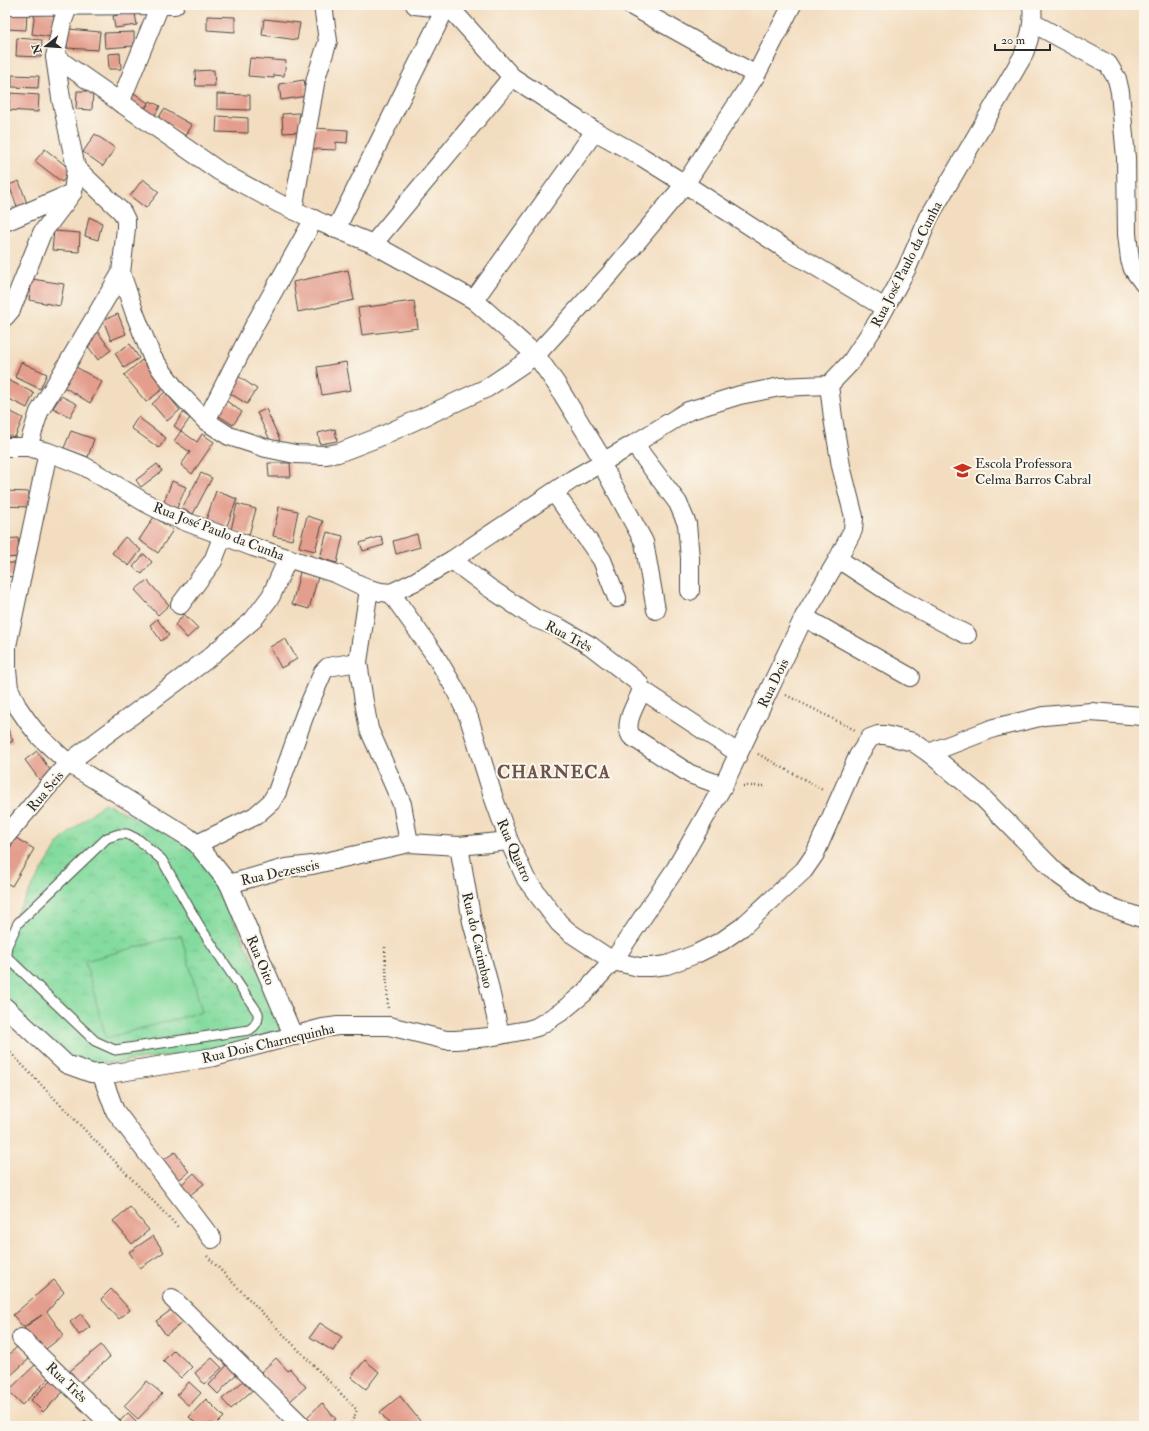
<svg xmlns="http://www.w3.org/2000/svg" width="1149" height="1431" font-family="'IM FELL Double Pica',serif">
<defs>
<pattern id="park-crowns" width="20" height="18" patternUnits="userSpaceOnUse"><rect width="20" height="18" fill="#84db9f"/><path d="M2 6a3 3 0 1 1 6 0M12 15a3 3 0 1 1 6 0" fill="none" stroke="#72bc89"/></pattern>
</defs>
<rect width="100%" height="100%" fill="#fbf7ec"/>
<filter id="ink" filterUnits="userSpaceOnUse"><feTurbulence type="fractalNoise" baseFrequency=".025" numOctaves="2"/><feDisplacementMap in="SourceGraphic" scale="8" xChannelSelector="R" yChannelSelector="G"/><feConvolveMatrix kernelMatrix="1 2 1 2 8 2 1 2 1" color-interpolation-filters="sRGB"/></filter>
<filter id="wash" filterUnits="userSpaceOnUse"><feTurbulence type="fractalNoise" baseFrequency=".012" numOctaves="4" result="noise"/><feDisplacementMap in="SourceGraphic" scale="16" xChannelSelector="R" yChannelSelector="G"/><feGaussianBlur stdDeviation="0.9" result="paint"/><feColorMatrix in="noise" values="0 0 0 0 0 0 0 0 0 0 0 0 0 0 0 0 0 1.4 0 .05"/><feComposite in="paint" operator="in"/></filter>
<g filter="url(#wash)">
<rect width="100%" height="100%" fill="#f3ddc0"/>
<!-- park -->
<path fill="url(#park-crowns)" stroke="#588365" d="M104,803L191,843L205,864L290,1032L224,1049L122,1062L67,1064L5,1005V932L60,841Z"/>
<!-- pitch -->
<path fill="#84db9f" stroke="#588365" d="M181,935L202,1012L106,1038L85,961Z"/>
<g id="blocks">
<!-- building -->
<g fill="#e49e8d">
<path d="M35,11L54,14L51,37L32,34Z"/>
<path d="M5,13H27L26,30L5,29Z"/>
<path d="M135,13L137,25L115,28L113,16Z"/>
<path d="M207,16L235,17V32L207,30Z"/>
<path d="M264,19L300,23L297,40L262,35Z"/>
<path d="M69,29L100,32L98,50L67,48Z"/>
<path d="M134,32V46L105,48L104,33Z"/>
<path d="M17,38L42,40L41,57L16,56Z"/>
<path d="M120,53L121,69H109L108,54Z"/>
<path d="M250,58L286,61L284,76L274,75V78L248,76Z"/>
<path d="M214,70L215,86H196L195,71Z"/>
<path d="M12,75L39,76L38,88L12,87Z"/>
<path d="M304,80L307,96L281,100L279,84Z"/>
<path d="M77,91H93L92,110L76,109Z"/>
<path d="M10,93L39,95L38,112L9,110Z"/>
<path d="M134,93L148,103L142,111L128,101Z"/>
<path d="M217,94L250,95V110L217,109Z"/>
<path d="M150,101L160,106L154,117L144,111Z"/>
<path d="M164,109L192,125L186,136L158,119Z"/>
<path d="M299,113L300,132L283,133L282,114Z"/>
<path d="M217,116L248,118V133L216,132Z"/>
<path d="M314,128L348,130L347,143L336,142V150L313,149Z"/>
<path d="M95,134L115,148L103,166L83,152Z"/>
<path d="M45,149L71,170L62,182L35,161Z"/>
<path d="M143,179L159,192L146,208L130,196Z"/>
<path d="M19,181L29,209L19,212L9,185Z"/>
<path d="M89,217L102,223L98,240L85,236Z"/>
<path d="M54,231L80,233L79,252L52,250Z"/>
<path d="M348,270L354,300L298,312L293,282Z"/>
<path d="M32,279L64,284L60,306L29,300Z"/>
<path d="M414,301L418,328L362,335L358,308Z"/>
<path d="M118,314L126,334L111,340L103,320Z"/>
<path d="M97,331L111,350L98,360L84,341Z"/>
<path d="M130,344L139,358L124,368L115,353Z"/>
<path d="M142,360L164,388L146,402L124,375Z"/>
<path d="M21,362L47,374L40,389L15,377Z"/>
<path d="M346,362L351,390L322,395L317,367Z"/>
<path d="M76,367L102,382L90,403L64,387Z"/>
<path d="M238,376L257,389L247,404L228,392Z"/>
<path d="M6,379L34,393L27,408L5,397Z"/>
<path d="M165,392L180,410L167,421L152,404Z"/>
<path d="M61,396L77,404L70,417L53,408Z"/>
<path d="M225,400L242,412L233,425L216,414Z"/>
<path d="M266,409L280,440L272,444L257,413Z"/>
<path d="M9,411L23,418L15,437L5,435V420Z"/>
<path d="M183,413L190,418L181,431L197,442L202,434L214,442L192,474L181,465L190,452L174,441L181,431L174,426Z"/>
<path d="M138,417L166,438L159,448L131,428Z"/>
<path d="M335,429L337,441L320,444L318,433Z"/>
<path d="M71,431L94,439L88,457L64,448Z"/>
<path d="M268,463H290L291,477H269Z"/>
<path d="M157,464L162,471L141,487L136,480Z"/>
<path d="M201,473L212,478L193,514L182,508Z"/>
<path d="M172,481L186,487L176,510L163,504Z"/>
<path d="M5,491L29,492V507L5,506Z"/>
<path d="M216,491L237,499L225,531L205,523Z"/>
<path d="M237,504L256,509L249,535L231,530Z"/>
<path d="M279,507L298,511L292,540L273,536Z"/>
<path d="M307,516L323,521L315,551L299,547Z"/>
<path d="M154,517L173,530L158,553L139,540Z"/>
<path d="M327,532L343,536L337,563L320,558Z"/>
<path d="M417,534L420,547L396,554L393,541Z"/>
<path d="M381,536L384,545L363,551L360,543Z"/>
<path d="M125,537L141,550L129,566L112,553Z"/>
<path d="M18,538L20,557L5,558V539Z"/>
<path d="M144,554L152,562L142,574L133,567Z"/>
<path d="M5,563H15V577L5,576Z"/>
<path d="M300,572L318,577L309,609L292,604Z"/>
<path d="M147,580L169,605L158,615L135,590Z"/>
<path d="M5,595L13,597L5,621Z"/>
<path d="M184,614L198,628L187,638L175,625Z"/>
<path d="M157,619L169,635L161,641L150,625Z"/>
<path d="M285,638L297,659L281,668L270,647Z"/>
<path d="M7,727L13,741L5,745V728Z"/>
<path d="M37,751L52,773L41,782L25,760Z"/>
<path d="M16,838L34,849L12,886L5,882V856Z"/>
<path d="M175,1152L189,1172L174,1183L159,1163Z"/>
<path d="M194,1173L204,1184L190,1195L181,1185Z"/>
<path d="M130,1207L149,1230L132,1244L113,1221Z"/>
<path d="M153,1236L164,1252L140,1268L129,1252Z"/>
<path d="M54,1280L64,1292L47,1312L64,1335L42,1352L24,1328L42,1315L23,1327L13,1315Z"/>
<path d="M111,1289L130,1310L119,1319L101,1299Z"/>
<path d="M174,1308L183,1322L166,1335L156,1321Z"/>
<path d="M81,1314L90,1327L79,1335L70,1322Z"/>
<path d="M320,1323L342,1337L333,1351L310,1337Z"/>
<path d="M101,1345L110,1357L80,1383L70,1371Z"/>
<path d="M17,1347L29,1359L10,1376L5,1371V1358Z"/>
<path d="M174,1350L192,1367L181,1378L163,1361Z"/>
<path d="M212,1358L222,1368L204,1384L195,1373Z"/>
<path d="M276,1358L288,1371L290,1369L306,1387L289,1402L261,1372Z"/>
<path d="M365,1360L379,1372L366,1389L351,1377Z"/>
<path d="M229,1363L238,1372L218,1394L209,1385Z"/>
<path d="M35,1365L49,1378L22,1405L8,1391Z"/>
<path d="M53,1378L65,1390L43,1412L31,1400Z"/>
<path d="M247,1378L255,1388L231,1409L222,1399Z"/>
<path d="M147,1381L162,1394L138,1419L124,1406Z"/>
<path d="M189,1382L201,1393L189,1406L177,1395Z"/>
<path d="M400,1396L424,1426H391L380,1412Z"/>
<path d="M206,1399L224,1417L215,1426L211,1423L208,1426H198L189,1417Z"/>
<path d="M322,1403L336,1419L328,1426H311L305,1419Z"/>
<path d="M128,1413L137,1422L133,1426H125L120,1421Z"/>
<path d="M85,1420L90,1426H78Z"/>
</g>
</g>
</g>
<g filter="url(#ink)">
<use href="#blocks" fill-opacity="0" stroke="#494641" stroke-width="1"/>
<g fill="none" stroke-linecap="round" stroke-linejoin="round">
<defs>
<path id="lane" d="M119,834H127L139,840L162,860L200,927L258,1013C259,1021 256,1026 249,1030L115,1050L95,1041L8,958L6,952L7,946L18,923L107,838Z"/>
<g id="street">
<path d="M415,5L451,9L455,7"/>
<path d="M630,5L756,75"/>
<path d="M5,6L175,5"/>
<path d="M451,9L512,77L595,131L642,157L685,184L790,252L810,263L885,308"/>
<path d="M1033,23L1108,64L1117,79L1120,92L1126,158L1127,234L1130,260L1133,269L1144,284"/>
<path d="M55,57L219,171L280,204L322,223L373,244L474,300L536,355L557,385L604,462"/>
<path d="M120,103L160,5"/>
<path d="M293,210L316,78L328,41L323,5"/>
<path d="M5,222L72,193"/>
<path d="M336,229L445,9"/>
<path d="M373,244L512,77"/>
<path d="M121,273L135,314L152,357L176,390L206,421L229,436L266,448L295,454L325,455L338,453L377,438L487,388L536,355L610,274L685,184L756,75L792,5"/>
<path d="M474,300L595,131"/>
<path d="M5,317L11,310L42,233L73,192L76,168"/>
<path d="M206,421L255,324L314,219"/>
<path d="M634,444L678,503L687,524L690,558V591"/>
<path d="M5,447H28L48,452L84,466L146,503L171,516L253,547L337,574L369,589L381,592L391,593L416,581L452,560L573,479L634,444L688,411L740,395L780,387L829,385L851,362L878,321L907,268L929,217L1023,56C1030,37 1034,25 1032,5"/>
<path d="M28,447L39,412L121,273L126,228V220L122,212L76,168L61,98L55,57L62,23L69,5"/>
<path d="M48,452L7,646V670L9,688L17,706L28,722L39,736L68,763L188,837L197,844L229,884L290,1028L295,1036"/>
<path d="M601,463L644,542L656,610"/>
<path d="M554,492L602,560L617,598"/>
<path d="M838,559L898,598L967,635"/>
<path d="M452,560L488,587L536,619L560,628L591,646L639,683L641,688V692C636,705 623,723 631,736L690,774L723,786"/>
<path d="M369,589L358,662L364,702L369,729L402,804L409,843"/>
<path d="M391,593L435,655L454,687L469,718L494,799L509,841L526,879L559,923L569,932L613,961L639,967H651L667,965L696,954L722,941L742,927L804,870L815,854L858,756L870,738L878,735H885L913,742L929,753L980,795L1059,875L1097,902L1144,919"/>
<path d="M180,605L213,561L223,535"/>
<path d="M804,617L910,677"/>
<path d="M641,689L738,753"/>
<path d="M929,753L994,728L1044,716L1091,712L1142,716"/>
<path d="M5,837L68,763L206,660L253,620L271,596L288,558"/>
<path d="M197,844L255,816L271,802L277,792L305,714L323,672L328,667L358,662"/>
<path d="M459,846L472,922L487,977L500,1035"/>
<path d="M229,884L286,868L312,865L409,843L459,846L509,841"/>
<path d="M5,1007L66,1064L91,1073L108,1074L214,1057L323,1028L338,1026H389L446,1040H456L489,1037L527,1030L537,1027L561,1012L584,993L613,961L676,868L723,786L804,617L838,559L853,530L854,517L841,466L833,418L829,385"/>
<path d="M101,1073L115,1111L212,1239"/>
<path d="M172,1298L302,1426"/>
<path d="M21,1338L112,1426"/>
</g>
</defs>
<!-- lane casing -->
<use href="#lane" stroke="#494641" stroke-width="11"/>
<!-- street casing -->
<use href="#street" stroke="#494641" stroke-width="20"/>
<!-- path -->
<g stroke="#494641" stroke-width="2.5" stroke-dasharray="1 3" stroke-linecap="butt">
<path d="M786,695L855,730"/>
<path d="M758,754L823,790"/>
<path d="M743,786H765"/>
<path d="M385,947L388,1008"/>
<path d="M5,1047L178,1227"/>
<path d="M207,1256L357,1410L350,1426"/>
</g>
<!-- lane -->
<use href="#lane" stroke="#fff" stroke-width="9"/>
<!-- street -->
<use href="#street" stroke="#fff" stroke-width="18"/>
</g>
</g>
<!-- icons -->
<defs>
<symbol id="school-bare" viewBox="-9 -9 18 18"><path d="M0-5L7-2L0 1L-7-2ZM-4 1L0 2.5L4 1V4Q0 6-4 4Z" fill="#c8321e" stroke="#fbf7ec" stroke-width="2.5" paint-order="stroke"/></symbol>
</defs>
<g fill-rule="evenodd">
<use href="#school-bare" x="950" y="458" width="25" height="25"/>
</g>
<g text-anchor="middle" stroke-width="4" stroke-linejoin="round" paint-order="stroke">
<!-- street labels -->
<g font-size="14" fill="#2b2b2b" stroke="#fbf7ec">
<text transform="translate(906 264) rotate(-63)" y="5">Rua José Paulo da Cunha</text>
<text transform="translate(219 531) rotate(21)" y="5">Rua José Paulo da Cunha</text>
<text transform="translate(569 636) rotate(28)" y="5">Rua Três</text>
<text transform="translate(773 683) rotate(-64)" y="5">Rua Dois</text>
<text transform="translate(45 791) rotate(-50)" y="5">Rua Seis</text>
<text transform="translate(515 850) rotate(66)" y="5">Rua Quatro</text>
<text transform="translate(280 872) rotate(-12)" y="5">Rua Dezesseis</text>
<text transform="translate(478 940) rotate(77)" y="5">Rua do Cacimbao</text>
<text transform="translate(261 960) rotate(67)" y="5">Rua Oito</text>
<text transform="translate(268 1043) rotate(-13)" y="5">Rua Dois Charnequinha</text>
<text transform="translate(67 1382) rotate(44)" y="5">Rua Três</text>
</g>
<!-- poi labels -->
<g font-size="14" fill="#2b2b2b" stroke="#fbf7ec" text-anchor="start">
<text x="975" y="468">Escola Professora<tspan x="975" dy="16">Celma Barros Cabral</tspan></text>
</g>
<!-- district labels -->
<g font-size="18" font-weight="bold" letter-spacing="1" fill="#6c534d" stroke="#fbf7ec">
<text x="554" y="778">CHARNECA</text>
</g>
</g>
<!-- margin -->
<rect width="1149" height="1431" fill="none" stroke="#fbf7ec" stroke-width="20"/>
<!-- north arrow -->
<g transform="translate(46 46) rotate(253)" stroke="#fbf7ec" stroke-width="3" paint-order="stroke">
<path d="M0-3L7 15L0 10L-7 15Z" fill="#2b2b2b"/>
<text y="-6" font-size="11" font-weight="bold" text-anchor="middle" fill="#2b2b2b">N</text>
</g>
<!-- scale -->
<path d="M995 44v6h55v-6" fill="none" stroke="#2b2b2b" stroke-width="2"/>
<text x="1001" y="44" font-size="12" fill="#2b2b2b" stroke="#fbf7ec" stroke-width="3" paint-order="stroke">20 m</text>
</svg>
